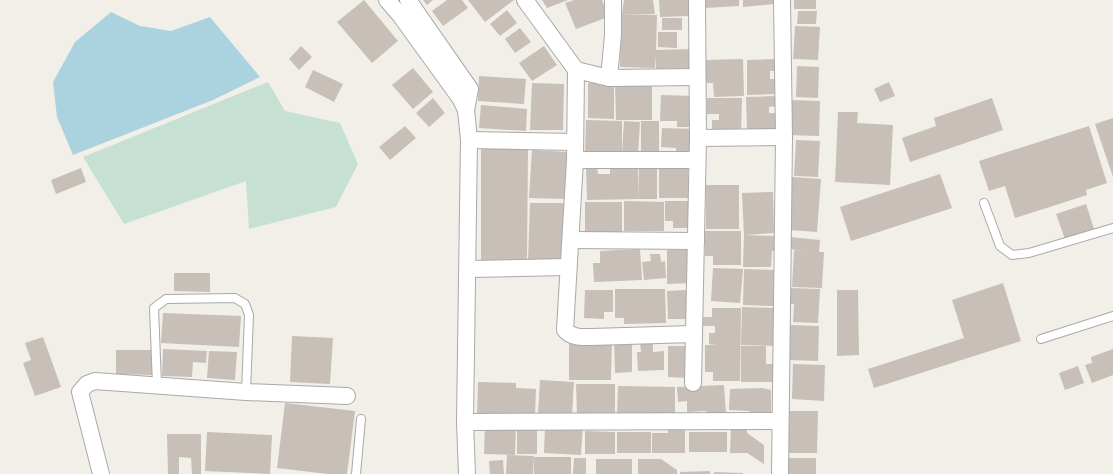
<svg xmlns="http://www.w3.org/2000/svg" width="1113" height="474" font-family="'Sofia Sans Condensed',sans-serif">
<rect width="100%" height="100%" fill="#f2efe9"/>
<!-- wetland -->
<path fill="#c6e0d4" d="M268,82L285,111L340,123L358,164L336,207L249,229L246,181L124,224L83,157Z"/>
<!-- water -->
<path fill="#aad3df" d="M111,12L140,26L171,31L210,17L260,77L213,100L73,155L57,117L53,82L75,42Z"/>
<!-- building -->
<g fill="#c7bfb8">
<path d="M364,0L398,41L372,63L337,22Z"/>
<path d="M423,0H433L427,5Z"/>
<path d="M447,0H462L468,8L443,26L432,11Z"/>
<path d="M468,0H514L485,22Z"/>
<path d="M542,0H568L547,8Z"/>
<path d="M574,0H602L608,17L576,29L565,3Z"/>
<path d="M624,0H653L655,14H622Z"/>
<path d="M659,0H689V16L660,17Z"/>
<path d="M704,0H739V6L705,8Z"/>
<path d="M743,0H773L774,4L743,7Z"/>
<rect x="794" y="0" width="22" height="9"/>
<path d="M507,10L517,23L500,36L490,24Z"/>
<path d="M798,11H817L816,24H797Z"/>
<path d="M621,14L657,15L656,50L692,49V68L656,69V55L655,68L620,67Z"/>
<rect x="662" y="18" width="20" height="12"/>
<path d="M795,26L820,27L818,60L793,59Z"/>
<path d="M520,28L531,42L515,53L505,39Z"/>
<path d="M658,32H677V48L658,47Z"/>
<path d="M301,46L312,57L299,70L289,59Z"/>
<path d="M544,46L557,65L532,81L519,63Z"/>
<path d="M743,59L744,96L714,97L713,83H706L705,60Z"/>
<path d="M777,59V71H770V79H776V94L747,95V60Z"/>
<path d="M797,66L819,67L818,98L796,97Z"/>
<path d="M413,68L433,92L413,109L392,85Z"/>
<path d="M313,70L343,84L334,102L305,87Z"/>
<path d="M479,76L526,79L524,104L478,101Z"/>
<path d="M889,82L895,96L880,102L874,89Z"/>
<path d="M532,83L564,84L563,130H530Z"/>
<path d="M588,83H614V119L588,118Z"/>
<path d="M615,83H652V120H616Z"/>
<path d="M661,95L694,96L693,127H677V121H660Z"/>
<path d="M777,96L778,106L769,107V113H776L777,131L747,132L746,97Z"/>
<path d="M433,98L445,113L429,127L416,113Z"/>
<path d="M707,98H742L741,133L712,132V120H719V114H707Z"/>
<path d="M992,98L1003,130L910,162L902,138L936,126L934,118Z"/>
<path d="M789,100L820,101L819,136L788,135Z"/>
<path d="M481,105L527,109L526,131L479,128Z"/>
<path d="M838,112H858L857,123L893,125L890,185L835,182Z"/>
<path d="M1113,118V177L1095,124Z"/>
<path d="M586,120L622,121V155H585Z"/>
<path d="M624,121L640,122L638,154H622Z"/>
<rect x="641" y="121" width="18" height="33"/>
<path d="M405,126L416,138L390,160L379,147Z"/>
<path d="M1089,126L1107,183L1086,190L1087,195L1015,218L1005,186L989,191L979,161Z"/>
<path d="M662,128L694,129L693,156L676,155V148L661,147Z"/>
<path d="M796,140L820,141L818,177L794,176Z"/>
<path d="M481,148H528L527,260H481Z"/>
<path d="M532,150L568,152L566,199L529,198Z"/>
<path d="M638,166L639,199L587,200L586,167H597L598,174H610V167Z"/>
<path d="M659,166H688V178H693V198H659Z"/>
<rect x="639" y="167" width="18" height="32"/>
<path d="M81,168L86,182L56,194L51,180Z"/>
<path d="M940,174L952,208L851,241L840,207Z"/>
<path d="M792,177L821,179L817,232L789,230Z"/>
<rect x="706" y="185" width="33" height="44"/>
<path d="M773,192L774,233L744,235L742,193Z"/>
<path d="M624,201L664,202V231H624Z"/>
<path d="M665,201H694V228H673V221H665Z"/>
<rect x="585" y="202" width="37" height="30"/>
<path d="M530,203H566L565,261L528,260Z"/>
<path d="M1086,204L1094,229L1065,239L1056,214Z"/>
<path d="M705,231H741V265H713V256H705Z"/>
<path d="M744,235L775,236V251H772L771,267H743Z"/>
<path d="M790,237L820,240L819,252H824L822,288L792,287L794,250L807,251L789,249Z"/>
<path d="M640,249L642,280L594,282L593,263H600V251Z"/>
<path d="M667,250H691L692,283L667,284Z"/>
<path d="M650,254H660L661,262L665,261L666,278L644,280L642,262L651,261Z"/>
<path d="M713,268L743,269L740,303L711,301Z"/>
<path d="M744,269L774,270L773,306L743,305Z"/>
<path d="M174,273H210V292L174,291Z"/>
<path d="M1003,283L1021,341L874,388L868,369L964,338L952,300Z"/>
<path d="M789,288L820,289L818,323L793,322L794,304H788Z"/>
<path d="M615,289H665L666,323L624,324V318H615Z"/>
<path d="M585,290H613V312H604V319L584,318Z"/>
<path d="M686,290L687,319H668L667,291Z"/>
<path d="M837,290H858L859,355L837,356Z"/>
<path d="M742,307L777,308L775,346L741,345Z"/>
<path d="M712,308H741L740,381H713V372H705V345H716L709,344V333H715V326H703V317H712Z"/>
<path d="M163,313L241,316L239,347L161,343Z"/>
<path d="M788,325L819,326L818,361L787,360Z"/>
<path d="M292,336L333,338L330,384L290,382Z"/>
<path d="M43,337L61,387L35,396L23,363L31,360L25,343Z"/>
<path d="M569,340H612L611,380H569Z"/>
<path d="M640,341H653V352L664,351V370L638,371L637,352H641Z"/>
<path d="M614,342H632V372L615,373Z"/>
<path d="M668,346H687V378L668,377Z"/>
<path d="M741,346H766V364H776L775,382H741Z"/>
<path d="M163,349L207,351L206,363L193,362L192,377L162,376Z"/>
<path d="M1113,349V375L1092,383L1085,365L1092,363L1091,357Z"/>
<path d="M116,350H153V375L116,374Z"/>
<path d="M209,351L237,352L235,380L207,378Z"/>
<path d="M793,364L825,365L824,401L792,399Z"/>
<path d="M1078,366L1084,383L1065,390L1059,373Z"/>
<path d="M540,380L574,382L572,415L538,413Z"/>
<path d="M478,382L516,383V388L536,389L535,416L477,415Z"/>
<path d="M576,384H615V415L577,414Z"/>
<path d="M724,385L726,415L707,416L706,411L687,412V401L678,402L677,387Z"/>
<path d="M618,386L675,387V416L617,415Z"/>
<path d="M762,388L771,390V416L749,415L750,411L729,410L730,389Z"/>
<path d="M285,403L355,411L347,474H328L277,468Z"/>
<path d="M786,411H818L817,453H785Z"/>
<path d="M485,425L516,426L515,455L484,454Z"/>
<path d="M583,425L581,455L544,453L545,427Z"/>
<path d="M668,425H685V453H652V433H668Z"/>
<path d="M524,426H537V454H517V430H524Z"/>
<path d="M731,426H747V433L764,445V464L747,453H730Z"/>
<path d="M585,431L615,432V454H585Z"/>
<path d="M207,432L272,435L270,474L205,471Z"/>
<rect x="617" y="432" width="34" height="21"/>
<rect x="689" y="432" width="38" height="20"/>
<path d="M167,434H201V474H192L191,458L179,457V474H168Z"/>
<path d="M507,455L534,456L533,474H506Z"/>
<rect x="534" y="457" width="37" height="17"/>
<path d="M574,458H586V474H573Z"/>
<rect x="786" y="458" width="30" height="16"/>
<rect x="596" y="459" width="36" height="15"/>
<path d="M638,459H661L677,470V474H638Z"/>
<path d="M503,460L504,474H490L489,461Z"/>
<path d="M710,471V474H680V472Z"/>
<path d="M714,472L743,473V474H714Z"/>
</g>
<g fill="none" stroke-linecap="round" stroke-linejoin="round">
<defs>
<g id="lane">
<path d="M984,203L1000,246L1012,255L1029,253L1113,228"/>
<path d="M1041,339L1113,316"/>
<path d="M157,385L154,308L166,299L235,298L245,304L249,315L246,392"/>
<path d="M356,474L361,419"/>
</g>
<g id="street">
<path d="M387,0L400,15L460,98L466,110L469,140L465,422L467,474"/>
<path d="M408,0L470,89L466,110"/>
<path d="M525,0L576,70L609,78L697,77"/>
<path d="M576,70L575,160L565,330C572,338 582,337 591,337L694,334"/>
<path d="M609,78L613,35V0"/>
<path d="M698,138L784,137"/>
<path d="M469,140L574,142"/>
<path d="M575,160H697"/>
<path d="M571,240L696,241"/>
<path d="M468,269L568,267"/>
<path d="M693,383L698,138L697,0"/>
<path d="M465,422L780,421"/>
<path d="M101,474L80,392L87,384L95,381L246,392L347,396"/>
<path d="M780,474L784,137L782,0"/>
</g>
</defs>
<!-- lane casing -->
<use href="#lane" stroke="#a9a9a9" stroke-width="10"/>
<!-- street casing -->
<use href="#street" stroke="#a9a9a9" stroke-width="18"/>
<!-- lane -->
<use href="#lane" stroke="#fff" stroke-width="8"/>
<!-- street -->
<use href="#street" stroke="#fff" stroke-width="16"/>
</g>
</svg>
